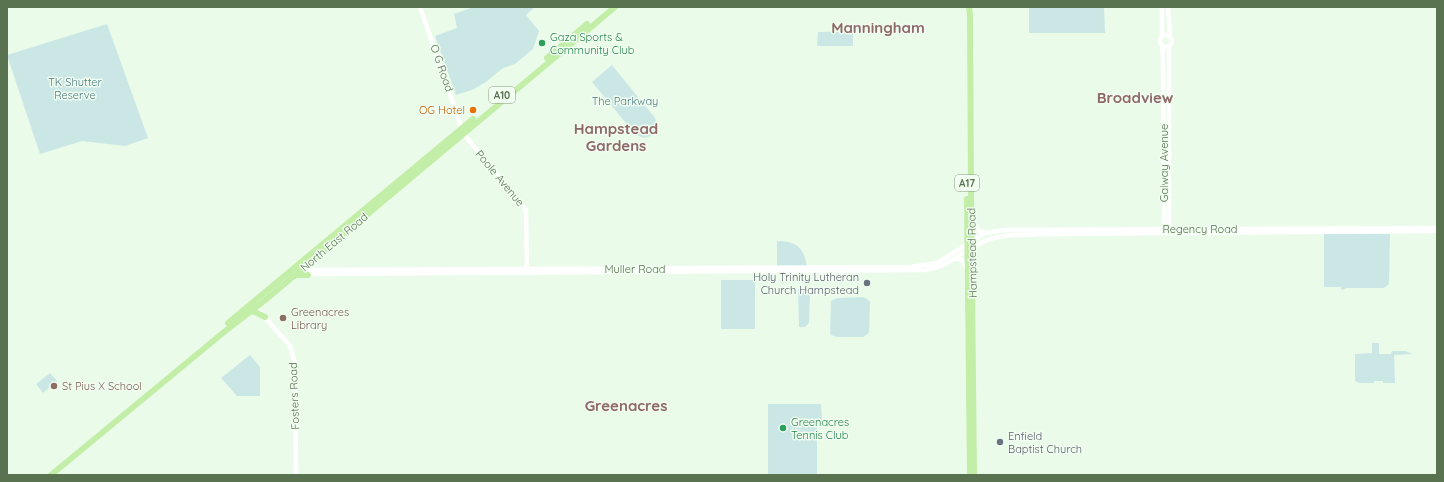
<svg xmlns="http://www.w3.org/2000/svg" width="1444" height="482" font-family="Quicksand,sans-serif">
<rect width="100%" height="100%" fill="#ebfbea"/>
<!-- green -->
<g fill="#cae7e6">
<path d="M474,7H535L526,15L539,31L533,49L515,64L503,68L486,82L472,90L456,95L435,36L457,28L454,14Z"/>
<path d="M1029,7H1104L1105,33H1029Z"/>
<path d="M107,24L148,138L125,146L82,141L40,154L7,55Z"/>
<path d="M853,31V46H817L818,32Z"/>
<path d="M612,65L655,118L657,124L653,135L644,138L635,134L592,82Z"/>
<path d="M1324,234H1390L1389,284L1384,288H1346L1343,290L1341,289V287H1324Z"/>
<path d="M777,241C797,241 804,248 807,267H777Z"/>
<rect x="721" y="280" width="34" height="49"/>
<path d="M798,289C803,289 806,289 810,294L809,323L805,327H799Z"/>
<path d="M863,297L867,299L870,302L869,333L863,337H837L831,335L830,333L831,301L837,298Z"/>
<path d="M1372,343H1379V354H1391L1392,351H1406L1412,354L1394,355L1395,383H1383V381H1374V383H1359L1355,381V354L1372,353Z"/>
<path d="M250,355L260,367V396H237L221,378Z"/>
<path d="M50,373L57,381L43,393L36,384Z"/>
<path d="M768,404H821L822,419L817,423V475H768Z"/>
</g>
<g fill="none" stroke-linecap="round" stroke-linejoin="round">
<!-- secondary -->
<g stroke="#fff" stroke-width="4.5">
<path d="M420,7L462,129"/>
<path d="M1168,7L1170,36"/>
<circle cx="1166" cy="41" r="6"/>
<path d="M1162,36V7"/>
<path d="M1162,45L1163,58L1164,219L1165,232"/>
<path d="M463,133L526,210L527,272"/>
<path d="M972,219L979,231L985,233"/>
<path d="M1169,233V46"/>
<path d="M956,258L962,260L967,270"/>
<path d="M304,266L311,270H319L911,267L937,263L985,233L1005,230L1437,228"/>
<path d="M307,274L924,270C952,266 961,251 985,241C1003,233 1031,235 1050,234L1437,231"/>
<path d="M256,307L290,346L295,363L296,475"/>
</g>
<!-- highway -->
<g stroke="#c2eea8" stroke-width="6">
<path d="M969,7L970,15L971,192L974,475"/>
<path d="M547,58L587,24"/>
<path d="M967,199L970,475"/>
<path d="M292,277L296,275H308"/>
<path d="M250,311L255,312L265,317"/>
<path d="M228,323L473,119"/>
<path d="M51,475L224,332L264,301L615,7"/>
</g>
</g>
<!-- markers -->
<g fill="#2e9e5b" stroke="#f1fdf1" stroke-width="1.5">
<circle cx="542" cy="43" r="4"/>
<circle cx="783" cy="428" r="4"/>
</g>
<circle fill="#e8710a" stroke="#f1fdf1" stroke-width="1.5" cx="473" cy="110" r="4"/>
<g fill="#6b7280" stroke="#f1fdf1" stroke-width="1.5">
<circle cx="867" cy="283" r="4"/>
<circle cx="1000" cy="442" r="4"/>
</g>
<g fill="#8d6e63" stroke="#f1fdf1" stroke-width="1.5">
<circle cx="283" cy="318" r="4"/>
<circle cx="54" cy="386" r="4"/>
</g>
<g text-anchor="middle" stroke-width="3" stroke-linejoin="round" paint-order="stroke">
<!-- shield labels -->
<g fill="#f1fdf1" stroke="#879c80" stroke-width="1">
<rect x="489" y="87" width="26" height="16" rx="3"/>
<rect x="955" y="175" width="24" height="16" rx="3"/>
</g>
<g font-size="10" font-weight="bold" fill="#597350">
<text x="502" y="99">A10</text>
<text x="967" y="187">A17</text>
</g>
<!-- leisure labels -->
<g font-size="11" fill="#27864d" stroke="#f1fdf1" text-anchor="start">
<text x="550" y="41">Gaza Sports &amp;<tspan x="550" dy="13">Community Club</tspan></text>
<text x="791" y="426">Greenacres<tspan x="791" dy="13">Tennis Club</tspan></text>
</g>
<!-- street labels -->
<g font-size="11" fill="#597350" stroke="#f1fdf1">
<text transform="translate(442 68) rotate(71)" y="4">O G Road</text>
<text transform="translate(1164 163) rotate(-90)" y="4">Galway Avenue</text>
<text transform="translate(500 178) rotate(50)" y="4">Poole Avenue</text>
<text x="1200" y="233">Regency Road</text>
<text transform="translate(334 242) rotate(-40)" y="4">North East Road</text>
<text transform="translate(972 253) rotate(-91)" y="4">Hampstead Road</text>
<text x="635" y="273">Muller Road</text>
<text transform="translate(294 396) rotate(-92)" y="4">Fosters Road</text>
</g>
<!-- park labels -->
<g font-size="11" fill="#4c7a7d" stroke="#f1fdf1">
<text x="75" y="86">TK Shutter<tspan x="75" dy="13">Reserve</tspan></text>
<text x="625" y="105">The Parkway</text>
</g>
<!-- food labels -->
<g font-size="11" fill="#c56008" stroke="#f1fdf1" text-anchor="end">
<text x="465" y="114">OG Hotel</text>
</g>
<!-- worship labels -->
<g font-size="11" fill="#5b616d" stroke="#f1fdf1" text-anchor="end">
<text x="859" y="281">Holy Trinity Lutheran<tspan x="859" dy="13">Church Hampstead</tspan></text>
<text x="1008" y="440" text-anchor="start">Enfield<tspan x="1008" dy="13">Baptist Church</tspan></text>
</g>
<!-- education labels -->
<g font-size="11" fill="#785e54" stroke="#f1fdf1" text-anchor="start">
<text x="291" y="316">Greenacres<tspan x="291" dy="13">Library</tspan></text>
<text x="62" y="390">St Pius X School</text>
</g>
<!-- district labels -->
<g font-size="15" font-weight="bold" fill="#8e6968" stroke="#f1fdf1">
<text x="878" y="33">Manningham</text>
<text x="1135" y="103">Broadview</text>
<text x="616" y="134">Hampstead<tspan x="616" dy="17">Gardens</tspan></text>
<text x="626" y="411">Greenacres</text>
</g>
</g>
<!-- border -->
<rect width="1444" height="482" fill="none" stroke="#597350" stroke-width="16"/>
</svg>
